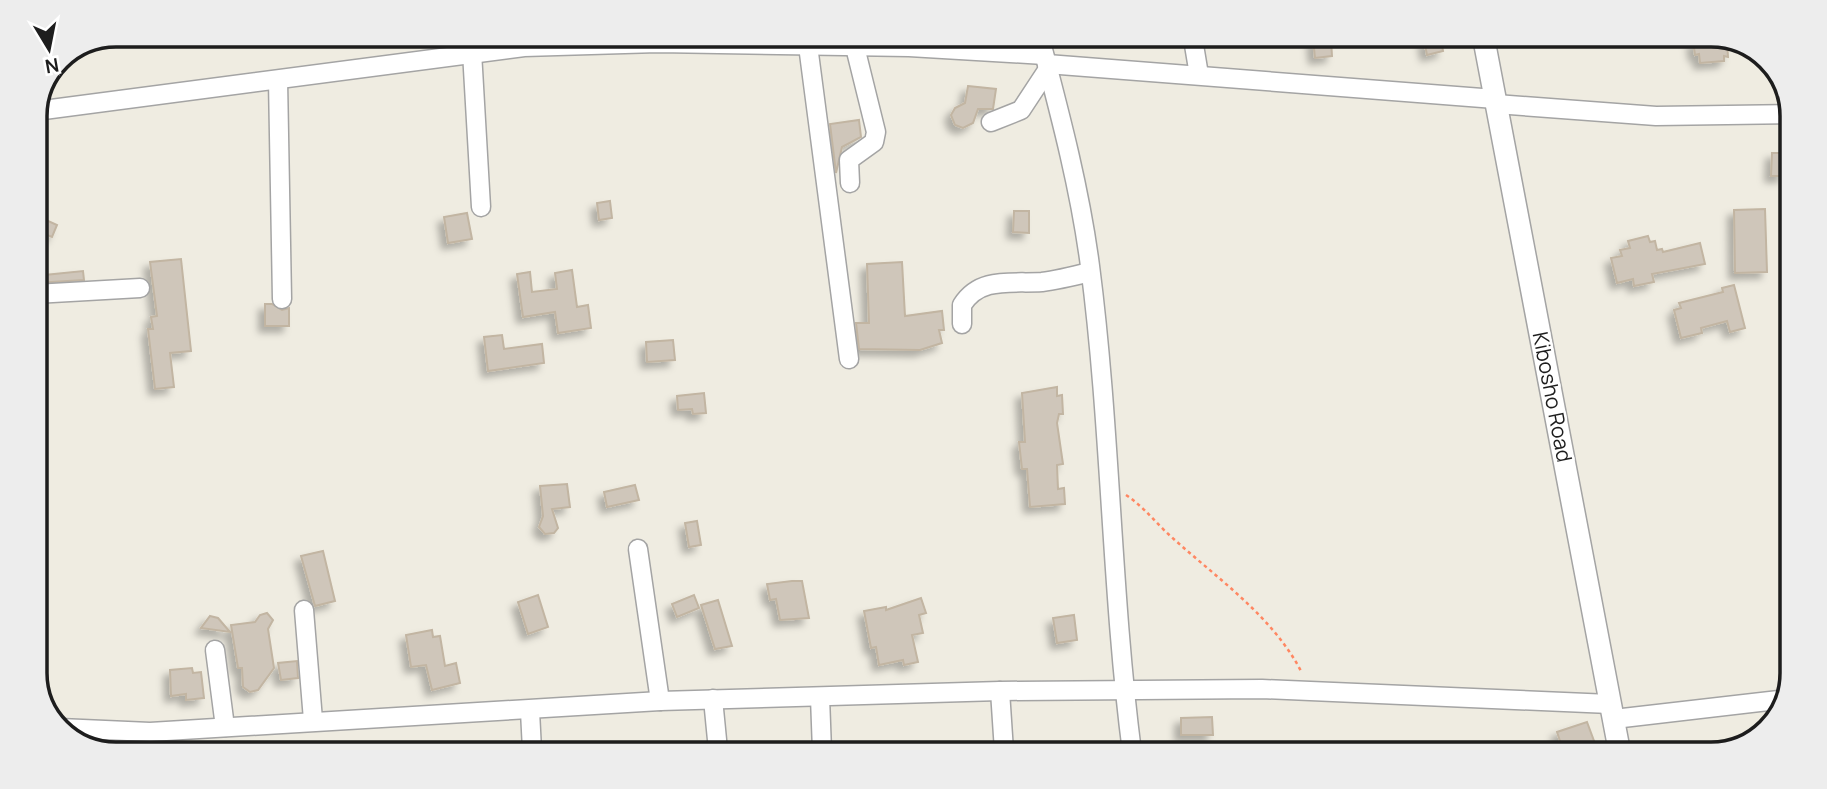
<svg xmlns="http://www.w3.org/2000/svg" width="1827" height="789" font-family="Manrope,sans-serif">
<defs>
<filter id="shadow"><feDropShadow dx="-6" dy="6" stdDeviation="3.5" flood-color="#0004"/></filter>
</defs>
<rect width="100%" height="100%" fill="#efece1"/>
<!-- building -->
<g fill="#cfc6ba" stroke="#c2b5a2" stroke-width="2" filter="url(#shadow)">
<path d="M1313,39L1331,40L1332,56L1315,58Z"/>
<path d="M1424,40H1441L1443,51L1427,55Z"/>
<path d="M1693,41H1727L1728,57L1724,56V61L1700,63L1699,54L1695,55Z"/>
<path d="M968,86L996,89L993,109H978L973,123L963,128L955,125L951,115L955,108L965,103Z"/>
<path d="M859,120L861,137L842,147L836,173L830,124Z"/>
<path d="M1772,153H1785L1784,176H1771Z"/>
<path d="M610,201L612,218L599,220L597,203Z"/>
<path d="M1765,209L1767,272L1735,273L1734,210Z"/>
<path d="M1014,211H1029V233L1013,232Z"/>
<path d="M467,213L472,239L448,243L444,217Z"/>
<path d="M35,215L57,225L52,237L35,230Z"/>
<path d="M1648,236L1650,242L1655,241L1657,250L1662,249L1663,252L1700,243L1705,264L1652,274L1654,282L1634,286L1633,279L1617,283L1611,258L1622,256L1620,250L1630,248L1628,241Z"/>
<path d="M181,259L191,351L170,353L174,387L155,389L148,329H153L151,317L157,316L150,262Z"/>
<path d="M902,262L905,316L942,311L944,330H939L942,343L920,350L859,349L856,323H869L867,264Z"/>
<path d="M572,270L577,307L588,305L591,328L558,333L555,312L523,317L517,274L530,272L532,292L557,289L555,273Z"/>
<path d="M83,271L84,280L35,283V276Z"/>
<path d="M1734,285L1745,328L1730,332L1727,321L1701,328L1702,333L1681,338L1674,310L1681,308L1679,303L1723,292L1722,288Z"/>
<path d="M265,304H272L282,310L289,308V326H265Z"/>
<path d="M502,335L504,349L542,344L544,363L488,371L484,337Z"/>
<path d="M673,340L675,360L647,362L646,342Z"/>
<path d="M1057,387V396L1062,395L1063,414H1059L1057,423L1063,464L1057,465L1058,489L1064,488L1065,504L1030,507L1027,469H1022L1019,442H1025L1022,393Z"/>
<path d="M704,393L706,413L693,414L692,409L678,410L677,396Z"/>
<path d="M567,484L570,507L552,509L558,528L554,533L545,534L539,527L543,516L540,486Z"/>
<path d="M635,485L639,500L607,507L604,492Z"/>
<path d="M697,521L701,545L689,547L685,523Z"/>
<path d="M323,551L335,601L315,606L301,556Z"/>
<path d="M792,581H802L809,618L780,620L776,599L770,600L767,584Z"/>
<path d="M538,595L548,627L528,634L518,602Z"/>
<path d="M694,595L699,608L677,617L672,604Z"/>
<path d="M921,598L926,613L919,615L923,633L912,635L918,662L904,665L903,660L879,665L876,647L871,648L864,611L886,607V610Z"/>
<path d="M718,600L732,646L715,649L701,605Z"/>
<path d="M267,613L273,620L268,629L274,668L258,690L250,692L243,687L242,668H238L231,625L255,622L260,615Z"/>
<path d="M1074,615L1077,640L1057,643L1053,618Z"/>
<path d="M210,616L218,618L230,632L201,628Z"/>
<path d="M432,630L433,637L440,636L445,666L456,663L460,683L432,690L426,665L411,667L406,635Z"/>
<path d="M297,661L298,678L281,680L278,663Z"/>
<path d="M192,668L193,673L201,672L204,698L186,700V694L171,696L170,670Z"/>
<path d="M1212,717L1213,735H1181V718Z"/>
<path d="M1587,722L1597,749L1582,754L1564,753L1557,732Z"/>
</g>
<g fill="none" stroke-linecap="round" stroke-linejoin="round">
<defs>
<g id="minor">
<path d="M807,38L849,359"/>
<path d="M1040,38C1060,114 1080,189 1090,266C1111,427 1111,591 1132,752"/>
<path d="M1193,39L1199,75"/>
<path d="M472,52L481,207"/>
<path d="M1047,64L1495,99"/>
<path d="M278,80L282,299"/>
<path d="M1496,104L1656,116L1792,114"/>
<path d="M36,111L524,47L658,43L909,47L1044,55"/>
<path d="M991,122L1021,110L1048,69"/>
<path d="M850,183L849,160L874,142L876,132L855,47"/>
<path d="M35,294L140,288"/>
<path d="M962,324V305C980,276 1012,284 1042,282C1058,280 1074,276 1090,272"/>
<path d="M638,549L660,701"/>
<path d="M304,610L313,720"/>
<path d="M215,650L225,727"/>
<path d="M1000,691L1004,751"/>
<path d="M820,697L822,751"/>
<path d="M713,699L718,750"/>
<path d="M530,711L532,750"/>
<path d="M1614,719L1786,699"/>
<path d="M60,728L150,732L660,701L1000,691L1262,689L1610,704"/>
</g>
<path id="tertiary" d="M1484,40L1620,754"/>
</defs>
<!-- minor casing -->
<use href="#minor" stroke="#a4a4a4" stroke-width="21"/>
<!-- tertiary casing -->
<use href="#tertiary" stroke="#a4a4a4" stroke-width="24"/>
<!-- path -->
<path stroke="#ff8762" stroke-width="2.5" stroke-dasharray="3.5 3.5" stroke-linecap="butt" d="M1126,495C1141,505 1152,518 1165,531C1212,575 1272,614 1302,673"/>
<!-- minor -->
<use href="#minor" stroke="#fff" stroke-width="18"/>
<!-- tertiary -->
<use href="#tertiary" stroke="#fff" stroke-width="21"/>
</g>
<g text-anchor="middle" stroke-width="5" stroke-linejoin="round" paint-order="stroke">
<!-- street labels -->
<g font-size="21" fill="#1d1d1d" stroke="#fff">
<text transform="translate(1552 397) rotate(79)" y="7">Kibosho Road</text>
</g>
</g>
<!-- crop -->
<path d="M0 0H1827V789H0ZM116 47H1711A69 69 0 0 1 1780 116V673A69 69 0 0 1 1711 742H116A69 69 0 0 1 47 673V116A69 69 0 0 1 116 47Z" fill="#ededed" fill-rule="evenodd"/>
<path fill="none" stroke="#1d1d1d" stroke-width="3.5" d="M116 47H1711A69 69 0 0 1 1780 116V673A69 69 0 0 1 1711 742H116A69 69 0 0 1 47 673V116A69 69 0 0 1 116 47Z"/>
<!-- north arrow -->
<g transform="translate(49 49) rotate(170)" stroke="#ffffff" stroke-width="5" paint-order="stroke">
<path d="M0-5L12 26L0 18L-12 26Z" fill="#1d1d1d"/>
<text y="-10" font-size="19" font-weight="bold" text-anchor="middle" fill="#1d1d1d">N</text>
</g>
</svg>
